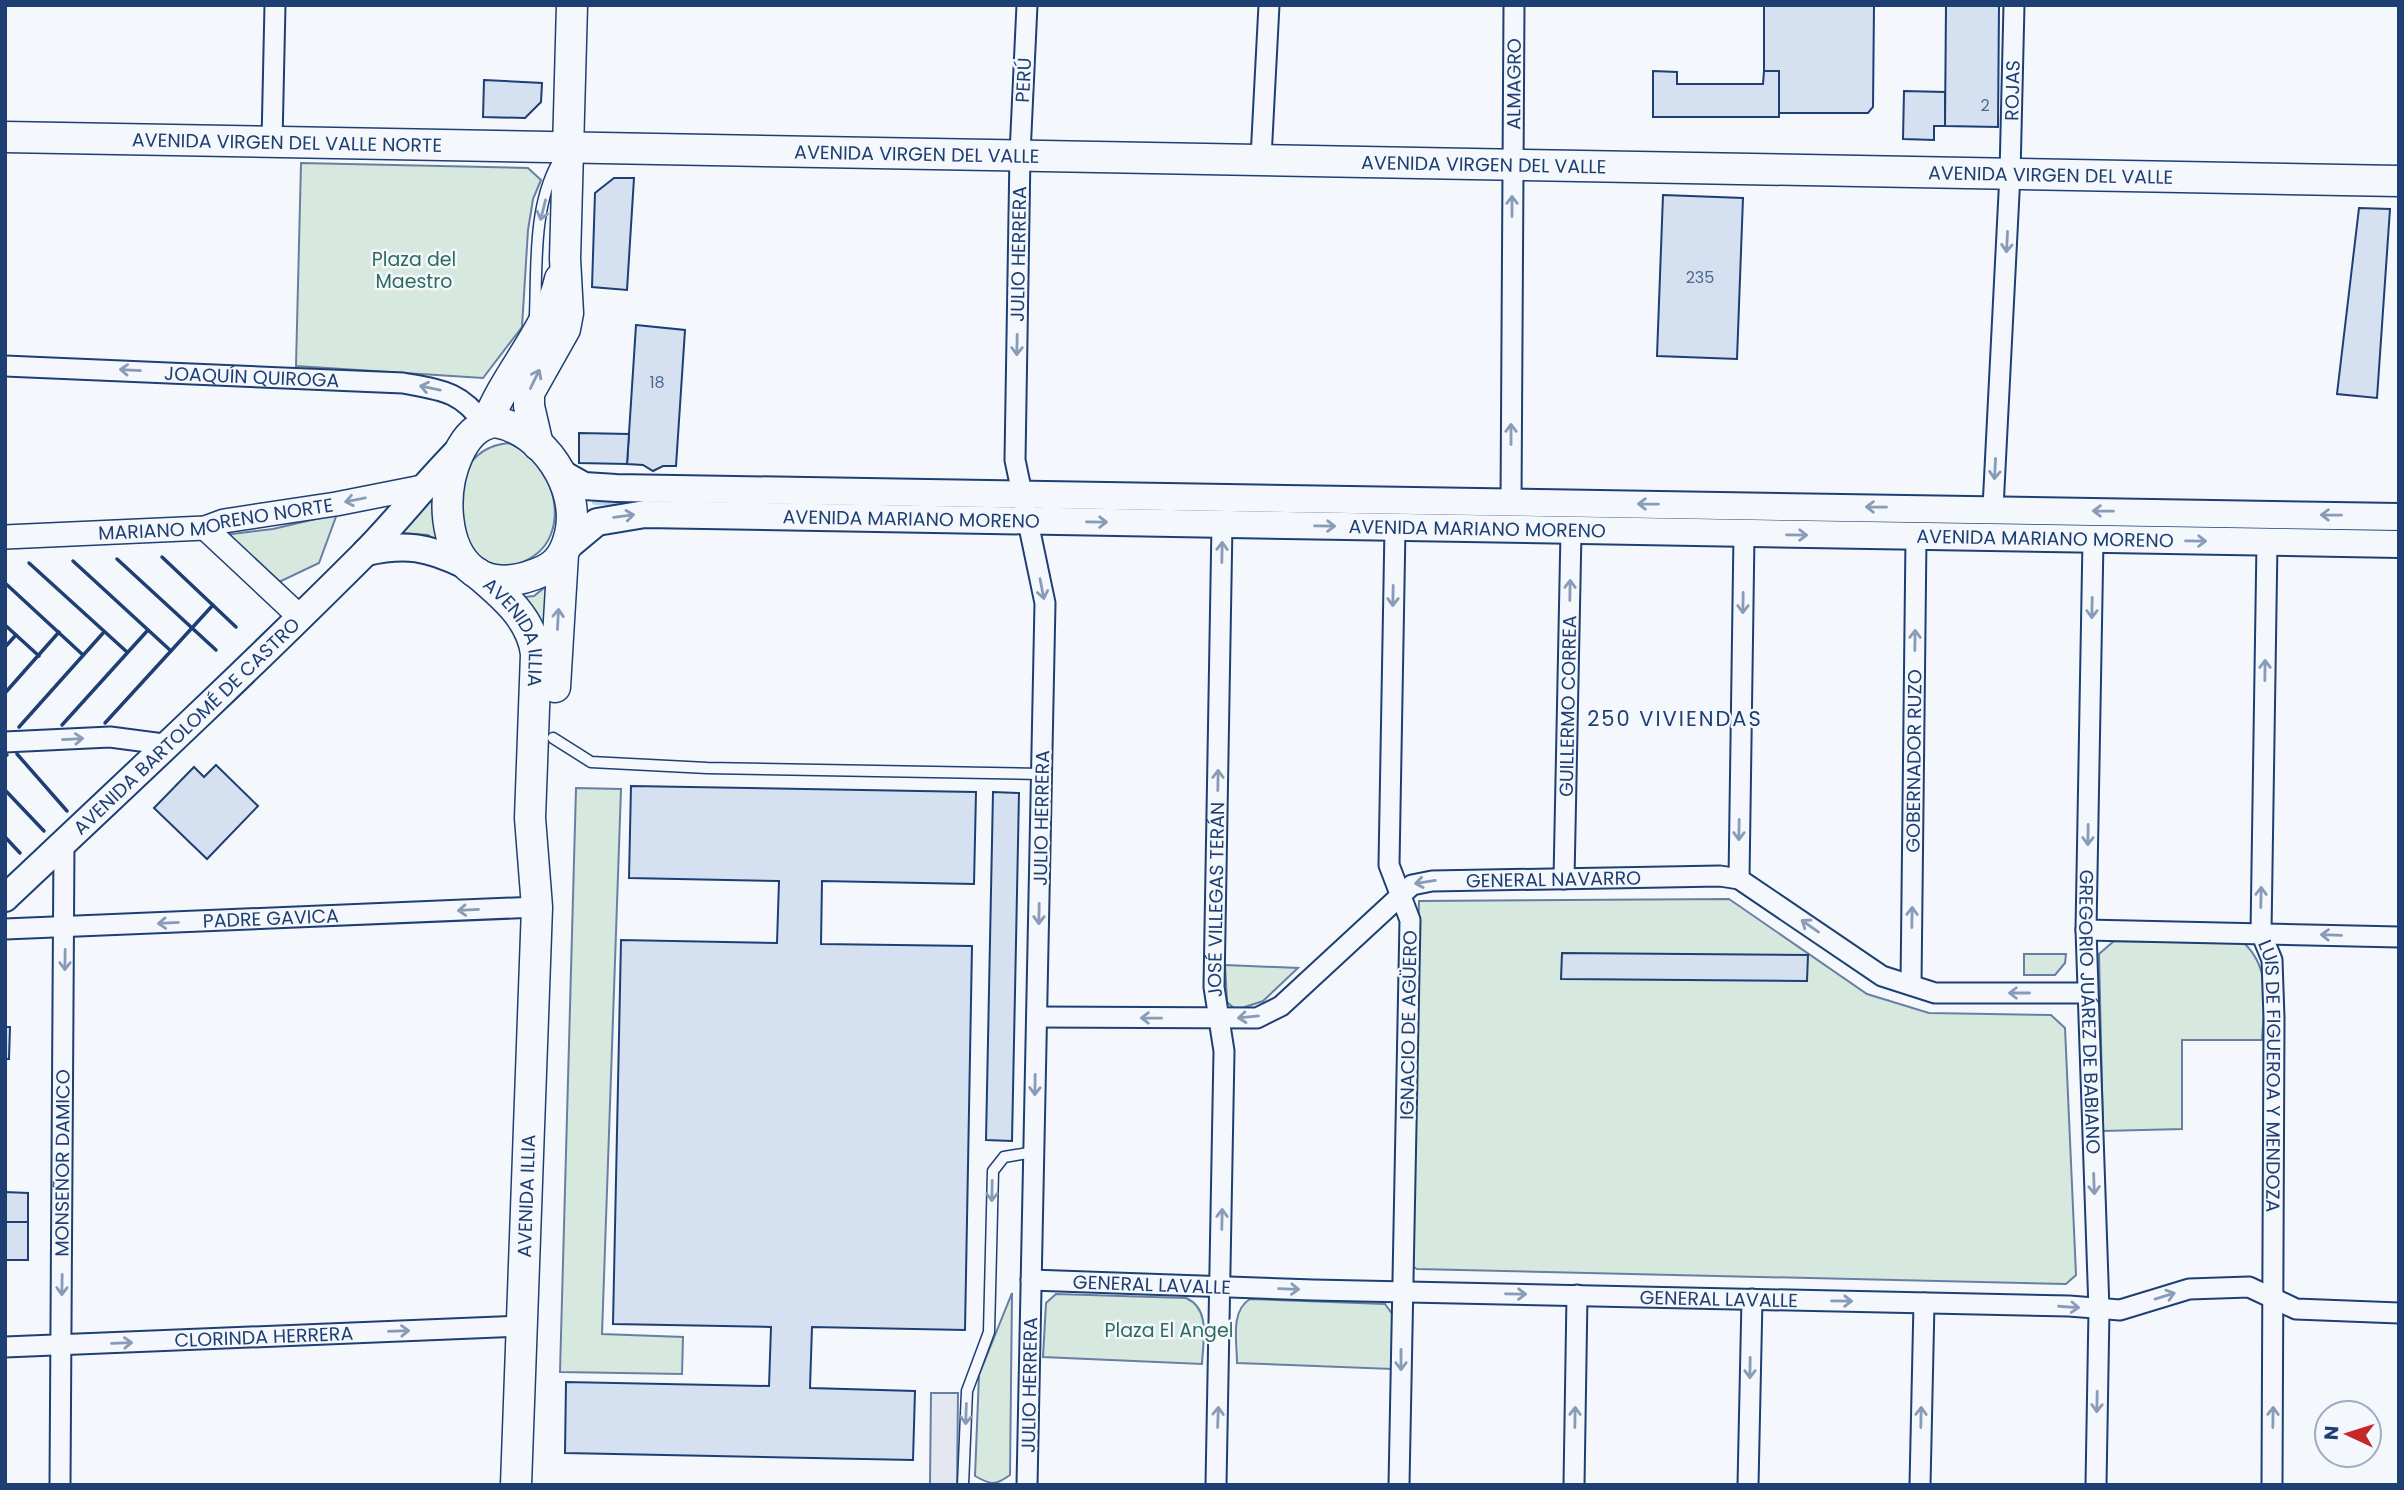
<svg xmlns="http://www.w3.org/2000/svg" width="2404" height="1490" font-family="Poppins,sans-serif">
<rect width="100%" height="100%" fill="#f4f7fb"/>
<!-- green -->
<g fill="#d7e8df" stroke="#687fa3" stroke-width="2">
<path d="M301,163L528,168L541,180L533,199L528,230L522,327L483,378L296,366Z"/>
<path d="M508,443C542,454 564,500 551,534C538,570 482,578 466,544C463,538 463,529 462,523C455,485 465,448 508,443Z"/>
<path d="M437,486L443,545L428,535L399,533Z"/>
<path d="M337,514L319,563L279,582L224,535L273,529Z"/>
<path d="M550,583L547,639L537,614L524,597L534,596Z"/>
<path d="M576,788L621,789L602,1334L683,1337L682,1374L560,1372Z"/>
<path d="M1729,899L1867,994L1929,1013L2051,1015L2065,1028L2076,1275L2066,1284L1417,1269L1410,1265L1419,901Z"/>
<path d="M2114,941L2244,943C2272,970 2264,1004 2262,1040H2182V1129L2103,1131L2099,954Z"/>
<path d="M2024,954H2066L2065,963L2055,975H2024Z"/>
<path d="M1225,965L1298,968L1263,1001L1236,1010L1227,1002Z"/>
<path d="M1012,1293L1010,1475C995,1486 991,1485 975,1476L979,1375Z"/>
<path d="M1056,1294L1186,1298C1211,1309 1203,1340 1202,1364L1043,1357L1046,1303Z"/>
<path d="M1250,1299L1385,1304L1393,1315L1392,1369L1237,1363C1237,1342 1230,1311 1250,1299Z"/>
</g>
<!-- parking -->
<path fill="#e3e8f0" stroke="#687fa3" stroke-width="2" d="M931,1393H958L957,1485H930Z"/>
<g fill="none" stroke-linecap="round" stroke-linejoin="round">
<!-- stream -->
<g stroke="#bed0e5" stroke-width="6">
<path d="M595,502L642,503"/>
<path d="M1604,517L1719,519"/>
<path d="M1744,520L1849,521"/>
<path d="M2161,526L2399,531"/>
</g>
</g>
<!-- building -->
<g fill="#d5e0f0" stroke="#1d3f73" stroke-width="2">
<path d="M1764,5H1874L1873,107L1868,113H1779V71H1764Z"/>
<path d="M1946,5H1999L1998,127L1945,126Z"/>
<path d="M1653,71L1677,72V84H1763L1764,71H1779V117H1653Z"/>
<path d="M484,80L542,83L541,102L525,118L483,117Z"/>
<path d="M1904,91L1945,92V126H1934V140L1903,139Z"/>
<path d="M614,178H634L627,290L592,287L595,193Z"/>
<path d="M1663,195L1743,198L1737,359L1657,356Z"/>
<path d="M2359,208L2390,209L2377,398L2337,394Z"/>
<path d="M636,325L685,330L676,466H663L653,471L643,465L627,464Z"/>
<path d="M579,433L629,434L627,464L579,463Z"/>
<path d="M216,765L258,806L207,859L154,808L194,767L204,777Z"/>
<path d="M631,786L976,792L974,884L822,881L821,944L972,946L965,1330L812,1327L810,1388L915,1391L913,1460L565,1453L566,1382L769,1386L771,1327L613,1324L621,940L777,943L779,881L629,878Z"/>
<path d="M993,792L1019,793L1012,1141L986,1140Z"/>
<path d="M1562,953L1808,955L1807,981L1561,979Z"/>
<path d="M5,1027H10L9,1059H5Z"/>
<path d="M5,1192L28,1193V1222H5Z"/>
<rect x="5" y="1222" width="23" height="38"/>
</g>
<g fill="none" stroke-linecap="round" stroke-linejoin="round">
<defs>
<g id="service">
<path d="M535,315C537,266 533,206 558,162"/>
<path d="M553,738L591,762L707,768L1041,774"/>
<path d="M963,1485L967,1391L989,1332L993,1171L1004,1157L1034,1152"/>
</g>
<g id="minor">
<path d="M1027,5L1020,154L1015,460L1045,603L1027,1485"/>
<path d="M272,141L275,5"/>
<path d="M1261,158L1269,5"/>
<path id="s1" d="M5,366L403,383C441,390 461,391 484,424"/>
<path id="s2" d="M1511,502L1514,5"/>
<path id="s3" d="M1993,508L2010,174L2014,5"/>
<path d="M1395,528L1389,865L1410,920L1399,1485"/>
<path id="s4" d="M2093,540L2086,930L2099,1310L2096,1485"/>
<path id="s5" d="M2267,542L2261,933L2272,960L2274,1018L2272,1485"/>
<path d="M5,742L110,737L171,745"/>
<path id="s6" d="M1564,879L1571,532"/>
<path d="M1739,879L1744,535"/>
<path id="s7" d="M5,929L537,907"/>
<path d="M2086,930L2399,937"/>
<path id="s8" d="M1911,985L1916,537"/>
<path id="s9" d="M1037,1017L1257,1018L1281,1006L1412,885L1432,881L1720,876L1739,879L1882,976L1935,993H2087"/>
<path id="s10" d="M1031,1280L1313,1290L2069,1306L2120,1310L2189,1289L2249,1287L2296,1309L2399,1313"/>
<path id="s11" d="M5,1347L522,1326"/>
<path id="s12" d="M60,1485L64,843"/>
<path id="s13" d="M1216,1485L1224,1051L1214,987L1222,524"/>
<path d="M1574,1485L1577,1295"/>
<path d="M1748,1485L1752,1299"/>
<path d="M1920,1485L1924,1303"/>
</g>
<g id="tertiary">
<path d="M205,528L300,617"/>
<path id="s14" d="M5,537L205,528L224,521L336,504L422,487"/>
</g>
<g id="secondary">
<path d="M561,473L584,486L616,488L2399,517"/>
<path id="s15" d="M567,547L597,522L645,514L2399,544"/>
<path d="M366,552C406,543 428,547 465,565"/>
<path id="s16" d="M5,898C125,785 246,672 363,555C398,520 428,480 464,445"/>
</g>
<g id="primary">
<path id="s17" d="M5,137L2399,181"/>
<path d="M496,422C543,431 581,487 570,534C566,551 559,564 543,571C420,626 429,427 496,422Z"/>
<path d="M487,423C506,373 548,332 560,279"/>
<path d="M538,445L529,406V393L565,329L568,313L565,259L572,5"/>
<path id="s18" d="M477,573C503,595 532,619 536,654L530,818L537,907L516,1485"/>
<path d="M555,687L563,554"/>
</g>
</defs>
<!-- service casing -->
<use href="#service" stroke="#1d3f73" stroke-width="13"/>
<!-- minor casing -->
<use href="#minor" stroke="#1d3f73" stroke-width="23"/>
<!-- tertiary casing -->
<use href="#tertiary" stroke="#1d3f73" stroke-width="26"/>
<!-- secondary casing -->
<use href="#secondary" stroke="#1d3f73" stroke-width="30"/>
<!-- primary casing -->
<use href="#primary" stroke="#1d3f73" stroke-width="33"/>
<!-- service -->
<use href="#service" stroke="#f4f7fb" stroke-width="10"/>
<!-- minor -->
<use href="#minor" stroke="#f4f7fb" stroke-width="19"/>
<!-- tertiary -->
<use href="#tertiary" stroke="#f4f7fb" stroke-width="23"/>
<!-- secondary -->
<use href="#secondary" stroke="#f4f7fb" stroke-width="26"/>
<!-- primary -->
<use href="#primary" stroke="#f4f7fb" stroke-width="30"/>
<!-- wall -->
<g stroke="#1d3f73" stroke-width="3.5">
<path d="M162,557L236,627"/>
<path d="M117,559L216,650"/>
<path d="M73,561L171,651"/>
<path d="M29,563L127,652"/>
<path d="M5,583L83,655"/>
<path d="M5,625L39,656"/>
<path d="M5,647L16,635"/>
<path d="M5,693L59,632"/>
<path d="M105,723L213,605"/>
<path d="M62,725L148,630"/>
<path d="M19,727L104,632"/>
<path d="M17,754L67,811"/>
<path d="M5,756L7,755"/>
<path d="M5,790L44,831"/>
<path d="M5,837L20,853"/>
</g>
</g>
<!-- one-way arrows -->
<defs><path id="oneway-shaft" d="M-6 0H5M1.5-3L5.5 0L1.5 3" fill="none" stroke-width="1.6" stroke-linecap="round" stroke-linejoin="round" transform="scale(1.75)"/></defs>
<g stroke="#889bb7">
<use href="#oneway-shaft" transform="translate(1512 206) rotate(-90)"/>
<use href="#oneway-shaft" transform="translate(543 210) rotate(104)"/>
<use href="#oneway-shaft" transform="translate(2007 242) rotate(93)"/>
<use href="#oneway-shaft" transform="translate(1017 345) rotate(91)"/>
<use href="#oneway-shaft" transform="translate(130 370) rotate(-177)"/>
<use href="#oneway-shaft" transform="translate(535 379) rotate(-64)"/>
<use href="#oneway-shaft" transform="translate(430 388) rotate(-168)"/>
<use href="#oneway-shaft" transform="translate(1511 434) rotate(-90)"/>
<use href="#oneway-shaft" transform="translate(1995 469) rotate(93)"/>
<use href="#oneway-shaft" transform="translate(355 500) rotate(169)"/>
<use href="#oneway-shaft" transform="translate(1648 504) rotate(-179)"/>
<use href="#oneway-shaft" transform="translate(1876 507) rotate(-179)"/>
<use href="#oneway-shaft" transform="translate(2103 511) rotate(-179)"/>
<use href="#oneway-shaft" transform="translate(2331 515) rotate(-179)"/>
<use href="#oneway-shaft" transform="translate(624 516) rotate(-7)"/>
<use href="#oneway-shaft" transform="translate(1097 522) rotate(1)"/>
<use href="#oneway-shaft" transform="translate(1325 526) rotate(1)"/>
<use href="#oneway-shaft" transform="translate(1797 535) rotate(1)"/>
<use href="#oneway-shaft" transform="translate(2196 541) rotate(1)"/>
<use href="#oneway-shaft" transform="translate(1222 552) rotate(-89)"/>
<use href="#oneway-shaft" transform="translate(1042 589) rotate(79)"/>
<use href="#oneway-shaft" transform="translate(1570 590) rotate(-89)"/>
<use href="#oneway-shaft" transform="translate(1393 596) rotate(91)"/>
<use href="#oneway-shaft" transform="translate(1743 603) rotate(91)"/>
<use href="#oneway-shaft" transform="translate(2092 608) rotate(91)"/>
<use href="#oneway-shaft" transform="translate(558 619) rotate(-87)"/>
<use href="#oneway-shaft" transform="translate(1915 640) rotate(-89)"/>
<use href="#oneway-shaft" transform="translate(2265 670) rotate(-89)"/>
<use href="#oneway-shaft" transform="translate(73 739) rotate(-3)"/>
<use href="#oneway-shaft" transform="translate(1218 780) rotate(-89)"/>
<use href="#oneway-shaft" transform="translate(1739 830) rotate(91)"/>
<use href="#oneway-shaft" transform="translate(2088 835) rotate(91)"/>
<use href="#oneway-shaft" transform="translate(1425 882) rotate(171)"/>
<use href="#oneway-shaft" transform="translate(2261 897) rotate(-89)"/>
<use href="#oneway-shaft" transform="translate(468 910) rotate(177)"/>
<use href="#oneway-shaft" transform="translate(1039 914) rotate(91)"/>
<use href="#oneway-shaft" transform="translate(1912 917) rotate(-89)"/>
<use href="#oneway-shaft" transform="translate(168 923) rotate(177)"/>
<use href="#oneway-shaft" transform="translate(1810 926) rotate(-145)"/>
<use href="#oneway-shaft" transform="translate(2331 935) rotate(-178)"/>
<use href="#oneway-shaft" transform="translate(65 960) rotate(91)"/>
<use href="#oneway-shaft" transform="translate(2019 993) rotate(-180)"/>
<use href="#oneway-shaft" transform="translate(1248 1017) rotate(174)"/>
<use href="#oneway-shaft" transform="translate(1151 1018) rotate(-179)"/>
<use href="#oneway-shaft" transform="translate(1035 1085) rotate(91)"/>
<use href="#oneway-shaft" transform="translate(2094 1184) rotate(88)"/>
<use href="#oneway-shaft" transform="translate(992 1191) rotate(91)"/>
<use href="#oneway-shaft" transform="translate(1222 1219) rotate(-89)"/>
<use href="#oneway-shaft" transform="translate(62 1285) rotate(91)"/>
<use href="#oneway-shaft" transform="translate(1289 1289) rotate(2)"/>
<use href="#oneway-shaft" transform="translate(1516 1294) rotate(1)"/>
<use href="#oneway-shaft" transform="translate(2165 1296) rotate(-17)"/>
<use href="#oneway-shaft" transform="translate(1842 1301) rotate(1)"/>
<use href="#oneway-shaft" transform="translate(2069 1307) rotate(4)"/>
<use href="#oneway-shaft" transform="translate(399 1331) rotate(-2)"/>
<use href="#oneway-shaft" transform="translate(122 1343) rotate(-2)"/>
<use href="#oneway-shaft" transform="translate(1401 1360) rotate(90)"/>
<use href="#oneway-shaft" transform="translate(1750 1368) rotate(91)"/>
<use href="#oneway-shaft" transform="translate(2097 1402) rotate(91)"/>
<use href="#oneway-shaft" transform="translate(966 1414) rotate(92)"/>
<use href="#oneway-shaft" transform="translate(1218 1417) rotate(-88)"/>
<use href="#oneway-shaft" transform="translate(1575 1417) rotate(-89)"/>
<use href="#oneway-shaft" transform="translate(1921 1417) rotate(-89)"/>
<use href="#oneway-shaft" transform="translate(2273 1417) rotate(-89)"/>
</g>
<g text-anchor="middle" stroke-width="5" stroke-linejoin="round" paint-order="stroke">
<!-- number labels -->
<g font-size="16" fill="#4b6792">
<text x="1985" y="111">2</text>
<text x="1700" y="283">235</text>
<text x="657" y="388">18</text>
</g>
<!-- street labels -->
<g font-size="19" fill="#1d3f73" stroke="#f4f7fb">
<text transform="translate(1023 80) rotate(-87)" y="7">PERÚ</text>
<text dy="7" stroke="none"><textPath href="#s2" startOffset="418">ALMAGRO</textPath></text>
<text dy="7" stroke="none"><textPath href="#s3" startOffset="418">ROJAS</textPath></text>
<text dy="7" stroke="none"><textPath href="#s17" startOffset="282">AVENIDA VIRGEN DEL VALLE NORTE</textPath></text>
<text dy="7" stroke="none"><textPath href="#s17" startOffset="912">AVENIDA VIRGEN DEL VALLE</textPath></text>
<text dy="7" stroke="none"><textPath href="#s17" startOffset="1479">AVENIDA VIRGEN DEL VALLE</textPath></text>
<text dy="7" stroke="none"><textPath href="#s17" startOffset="2046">AVENIDA VIRGEN DEL VALLE</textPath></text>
<text transform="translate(1018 254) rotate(-89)" y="7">JULIO HERRERA</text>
<text dy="7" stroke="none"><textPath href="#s1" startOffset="247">JOAQUÍN QUIROGA</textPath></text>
<text dy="7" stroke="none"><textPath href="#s14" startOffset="212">MARIANO MORENO NORTE</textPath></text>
<text dy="7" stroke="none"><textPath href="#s15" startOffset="354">AVENIDA MARIANO MORENO</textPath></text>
<text dy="7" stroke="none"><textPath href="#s15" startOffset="920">AVENIDA MARIANO MORENO</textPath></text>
<text dy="7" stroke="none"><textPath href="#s15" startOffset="1488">AVENIDA MARIANO MORENO</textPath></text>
<text dy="7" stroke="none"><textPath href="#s18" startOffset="74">AVENIDA ILLIA</textPath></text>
<text dy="7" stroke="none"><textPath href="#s6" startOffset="173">GUILLERMO CORREA</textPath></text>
<text dy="7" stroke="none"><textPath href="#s16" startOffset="250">AVENIDA BARTOLOMÉ DE CASTRO</textPath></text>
<text dy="7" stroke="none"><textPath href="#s8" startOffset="224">GOBERNADOR RUZO</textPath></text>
<text transform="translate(1041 818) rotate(-89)" y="7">JULIO HERRERA</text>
<text dy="7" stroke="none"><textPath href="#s9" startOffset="567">GENERAL NAVARRO</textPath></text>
<text dy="7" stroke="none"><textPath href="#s13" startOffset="586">JOSÉ VILLEGAS TERÁN</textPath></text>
<text dy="7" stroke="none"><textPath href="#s7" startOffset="266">PADRE GAVICA</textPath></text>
<text dy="7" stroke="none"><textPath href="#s4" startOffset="472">GREGORIO JUÁREZ DE BABIANO</textPath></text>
<text transform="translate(1408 1025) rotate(-89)" y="7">IGNACIO DE AGÜERO</text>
<text dy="7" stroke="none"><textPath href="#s5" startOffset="536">LUIS DE FIGUEROA Y MENDOZA</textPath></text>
<text dy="7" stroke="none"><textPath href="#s12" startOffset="322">MONSEÑOR DAMICO</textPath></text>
<text transform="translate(526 1196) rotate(-88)" y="7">AVENIDA ILLIA</text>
<text dy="7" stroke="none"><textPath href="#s10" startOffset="121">GENERAL LAVALLE</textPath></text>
<text dy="7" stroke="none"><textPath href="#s10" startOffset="688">GENERAL LAVALLE</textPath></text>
<text dy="7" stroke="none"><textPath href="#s11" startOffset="259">CLORINDA HERRERA</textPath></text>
<text transform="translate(1029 1385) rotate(-89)" y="7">JULIO HERRERA</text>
</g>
<!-- park labels -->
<g font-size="19" fill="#2c6c60" stroke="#f4f7fb">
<text x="414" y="266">Plaza del<tspan x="414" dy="22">Maestro</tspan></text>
<text x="1169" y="1337">Plaza El Angel</text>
</g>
<!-- neighbourhood labels -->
<g font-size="21" letter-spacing="2" fill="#1d3f73" stroke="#f4f7fb">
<text x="1675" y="726">250 VIVIENDAS</text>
</g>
</g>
<!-- border -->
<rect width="2404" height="1490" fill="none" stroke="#1d3f73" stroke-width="14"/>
<!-- north arrow -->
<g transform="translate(2348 1434) rotate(274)"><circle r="33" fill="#f4f7fb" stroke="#9eadc5" stroke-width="2"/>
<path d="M0-5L12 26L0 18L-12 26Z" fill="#c62828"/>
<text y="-10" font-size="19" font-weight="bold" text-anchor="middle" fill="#1d3f73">N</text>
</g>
</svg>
